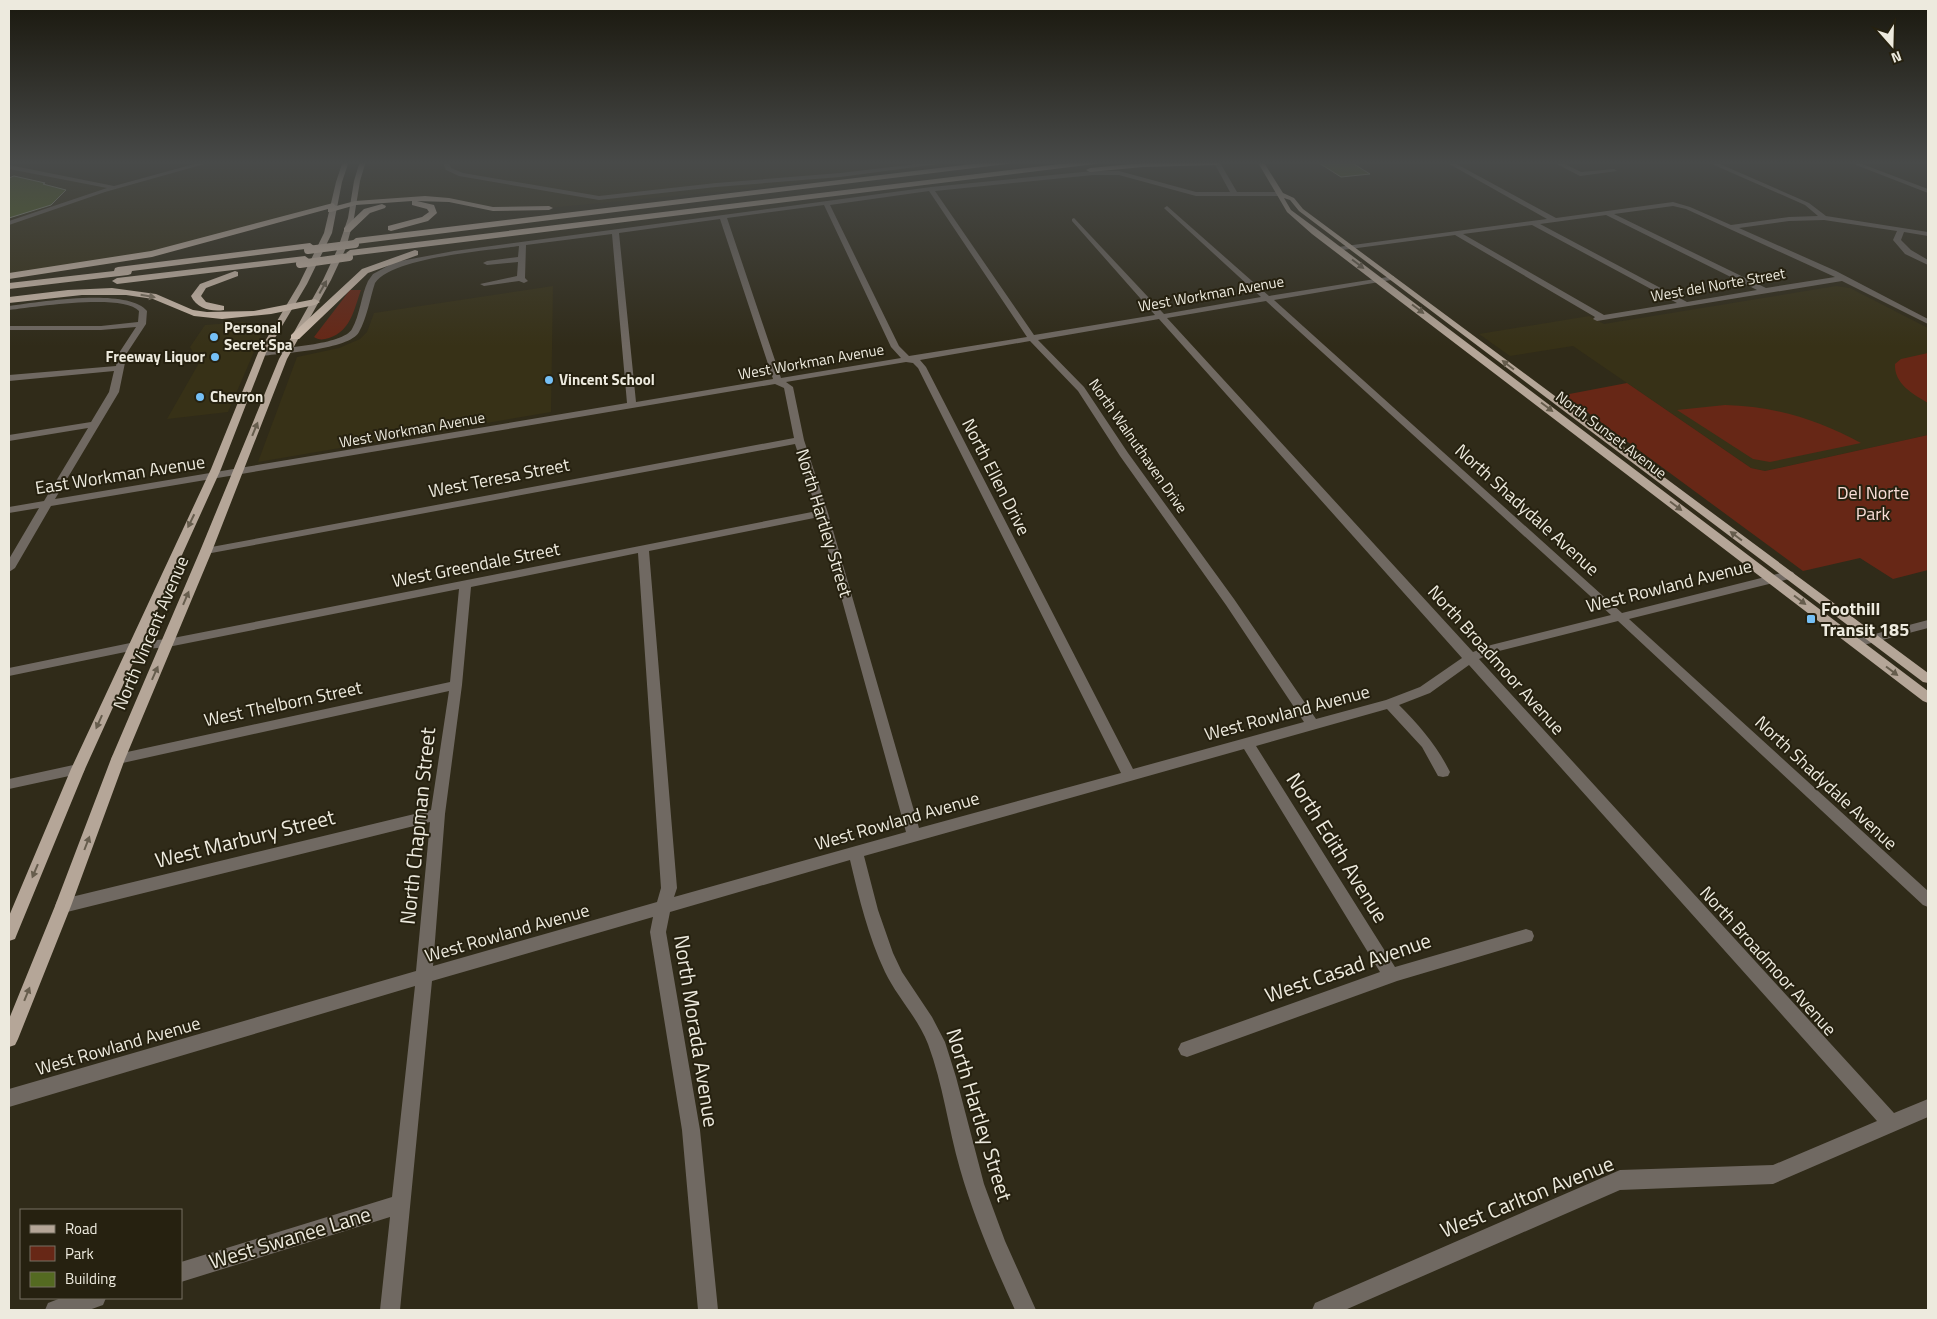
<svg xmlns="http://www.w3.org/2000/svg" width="1937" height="1319" font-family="'Titillium Web',sans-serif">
<rect width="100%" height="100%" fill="#302b19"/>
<!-- built -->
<g fill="#373117">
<path d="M212,161H346L333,205L136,257L9,274V167L117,188Z"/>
<path d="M363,161H983L728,191L537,209H493L433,198L355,203Z"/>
<path d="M553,286L551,412L258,462L297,357L339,348L360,339L367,332L374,313Z"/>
<path d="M1836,286L1850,288L1928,328V435L1765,471L1751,468L1573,346L1510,356L1479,334L1589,316L1604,324Z"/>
<path d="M245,322L263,331L228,412L167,419L199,363L190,347L205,325Z"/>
</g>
<!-- green -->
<g fill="#672716">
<path d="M350,290H361C354,309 351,331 329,338C323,340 318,340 314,337Z"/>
<path d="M1928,353V403C1913,394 1894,384 1895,364L1901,359Z"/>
<path d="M1627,383L1751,468L1765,471L1928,435V570L1893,579L1860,558L1803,571L1564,395Z"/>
<path d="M1725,405C1774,406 1818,420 1861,443L1770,462L1753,459L1677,410Z"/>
</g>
<!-- building -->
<g fill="#546a21" stroke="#a1a994">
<path d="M1316,161H1349L1370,174L1341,177Z"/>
<path d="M14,176L45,183L43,184L66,190L51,205L9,218V178Z"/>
</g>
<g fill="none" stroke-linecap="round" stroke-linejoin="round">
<!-- minor -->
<g fill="#706962" fill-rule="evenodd">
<path d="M205,161H215L105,192L9,225V221L107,188L9,169V165L114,186Z"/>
<path d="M442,161H448L451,168L463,173L599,196L716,183L840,173L943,161H961L840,177L716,187L599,200L459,176L446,170Z"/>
<path d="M1213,161H1219L1237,192H1281L1284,194L1281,196H1196L1119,175H1093L935,191L1034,335L1155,315L1072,221V219L1074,218L1164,314L1261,297L1165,209L1164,208L1167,206L1269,296L1394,276V280H1391L1274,300L1622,613L1789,571L1793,572L1795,575L1793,578L1629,619L1928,891V907L1923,905L1618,621L1495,652L1479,659L1894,1113L1928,1099V1117L1773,1184L1620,1190L1345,1310H1312L1315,1303L1620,1170L1773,1165L1877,1121L1469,665L1430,693L1399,705C1420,726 1437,746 1450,772L1448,776L1443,777L1438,776L1422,747L1387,709L1256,746L1395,967L1526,929L1532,931L1534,936L1532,941L1397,981L1187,1057L1181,1055L1178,1049L1181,1043L1380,972L1244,749L864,856L878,910L893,953L902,972L932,1017L945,1042L956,1077L984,1184L1005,1241L1036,1310H1015C994,1264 974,1218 960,1169C948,1127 943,1084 928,1044C918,1018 897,997 885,972C868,936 859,898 850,860L670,912L666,932L700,1130L718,1310H698L682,1130L650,932L653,917L432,981L400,1310H380L390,1217L181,1282V1262L392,1197L415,986L9,1107V1089L416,971L430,822L63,913L57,911L55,906L57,901L63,899L431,810L449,691L118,764L113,763L111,759L113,755L118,754L450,682L459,589L168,647L135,650L9,676V668L135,642L168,639L817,511L795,444L206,554L200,551L206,548L794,438L784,388L775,384L51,506L15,568L9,572V559L39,508L9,513V507L44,501L88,428L9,441V435L91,422L109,392L114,371L9,381V375L116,366L119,353L136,327L101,330H9V326H101L138,322L139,311C123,293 34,307 9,310V306C38,302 128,287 147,311L146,324L127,353L119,392L55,499L627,403L612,234L526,245L525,278L528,281L524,283L519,281L484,286L480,284L517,276L518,262L487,265L483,263L487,261L518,257L519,246C487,251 393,257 375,283C370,298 367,318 359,332C349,350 282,353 262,356L258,353L262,350C280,348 343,345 352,329C360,315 361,296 368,281L373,274L395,262L454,251L931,187L1093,171H1119L1196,192H1230ZM929,191L1027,337L909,356L899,346L830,205ZM824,205L891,347L901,358L781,378L727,218ZM720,219L773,379L636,402L619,233ZM1266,301L1611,615L1491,645L1473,652L1167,318ZM1159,319L1462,658L1420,687L1386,700L1316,719L1234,599L1128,453L1084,387L1038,340ZM1030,341L1078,391L1120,456L1226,605L1304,722L1133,769L926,367L920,360ZM906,362L913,363L918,368L1121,773L919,828L828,513L804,440L793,387L786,382ZM819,517L906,832L674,897L677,888L649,551ZM638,553L661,888L657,902L433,966L445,814L462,685L471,587Z"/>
<path d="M1444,161H1451L1556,218L1673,202L1690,207L1731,225L1789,217L1818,216L1805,205L1705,161H1713L1809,203L1826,216L1928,232V236L1904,232L1901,240L1911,250L1928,260V265L1905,254L1893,240L1897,231L1824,220L1789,221L1739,228L1836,271L1928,319V324L1842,281L1597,321L1593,319L1595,317L1455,235L1335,251V247H1338L1547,219ZM1673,206L1686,209L1835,277L1766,288L1614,214ZM1606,215L1757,290L1687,302L1540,224ZM1532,225L1677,303L1604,315L1463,234Z"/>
<path d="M1551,161H1559L1581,172L1614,169L1617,171L1580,176Z"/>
<path d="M1846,161H1854L1928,189V193Z"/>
<path d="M1928,620V628L1856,647L1850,643L1852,640Z"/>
<path d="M78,764L83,765L85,769L83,773L9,789V779Z"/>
<path d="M61,1298H106L103,1305L89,1310H45L48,1303Z"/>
</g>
<!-- major -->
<g fill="#b5a698" fill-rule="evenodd">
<path d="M343,161H349L342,182L332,233L307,284L266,353L221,469L85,769L17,934L15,939L9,941V916L71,769L211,469L258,353L299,284L324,233L336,182Z"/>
<path d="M360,161H366L360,181L354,218L346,248L331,280L287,359L212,551L125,759L71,906L18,1039L15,1045L9,1047V1019L55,906L111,759L200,551L279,359L323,280L338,248L348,218L354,181Z"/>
<path d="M1257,161H1263L1283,193L1294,198L1303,209L1928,673V683L1923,682L1299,211L1290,200L1284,198L1291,210L1318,230L1928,691V703L1923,701L1312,234L1287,212Z"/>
</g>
<!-- highway -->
<g fill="#d0beae" fill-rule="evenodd">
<path d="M997,161H1019L1015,163L356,244L352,241L356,238Z"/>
<path d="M1085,161H1107L1103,163L350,256L346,253L350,250Z"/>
<path d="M1218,161L1221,163L1217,165L1143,167L1090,172L1086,170L1090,168L1143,163Z"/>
<path d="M425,196L449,198L493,207L549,206L553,208L549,210L493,211L449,202L417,201L434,205L437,213L428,221L391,231L388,230V226L422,217L429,212L427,209L412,205V201L356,205L331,212H328V209L152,257L9,279V273L151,251L333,203L336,206L355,201Z"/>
<path d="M382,204L386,206L385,208L370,213L350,232H344V228L364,209Z"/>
<path d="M310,243L314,246L313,248L132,271L131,274L128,275L9,289V283L114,271L115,268L118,267Z"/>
<path d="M415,250L418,251V255L368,273L299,339H291V335L362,269Z"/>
<path d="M305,256L309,259L308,261L117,284L112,281L117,278Z"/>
<path d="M235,271L238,272V276L206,288L201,296L206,302L224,306V310C212,312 197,309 191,296L200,284Z"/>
<path d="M112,288L156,294L193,310L207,312L254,311L315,299L320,302L315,305L271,314L222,319L194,316L153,299L126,295H82L9,303V297L68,290Z"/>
</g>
<!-- highway-bridge -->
<g stroke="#d0beae" stroke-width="8">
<path d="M308,250L355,244"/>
<path d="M300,264L349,257"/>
</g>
</g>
<!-- one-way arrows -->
<defs><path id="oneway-solid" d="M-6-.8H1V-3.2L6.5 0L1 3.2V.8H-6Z" transform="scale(1.25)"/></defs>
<g fill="#665d4d">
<use href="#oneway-solid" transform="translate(1358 264) rotate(37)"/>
<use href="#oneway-solid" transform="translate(323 287) rotate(-61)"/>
<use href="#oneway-solid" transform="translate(1418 309) rotate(37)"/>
<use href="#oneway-solid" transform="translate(1508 365) rotate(-143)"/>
<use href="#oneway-solid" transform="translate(1547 407) rotate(37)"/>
<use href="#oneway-solid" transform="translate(255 429) rotate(-68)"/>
<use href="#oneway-solid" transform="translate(1676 506) rotate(37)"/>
<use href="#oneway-solid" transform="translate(191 521) rotate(116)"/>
<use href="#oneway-solid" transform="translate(1736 536) rotate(-143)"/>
<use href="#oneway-solid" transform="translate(186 598) rotate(-67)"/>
<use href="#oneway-solid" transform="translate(1800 600) rotate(37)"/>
<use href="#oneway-solid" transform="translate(1892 671) rotate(37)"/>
<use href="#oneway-solid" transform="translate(155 673) rotate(-66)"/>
<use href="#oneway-solid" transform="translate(99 722) rotate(114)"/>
<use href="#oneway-solid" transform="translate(87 843) rotate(-69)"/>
<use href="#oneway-solid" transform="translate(35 871) rotate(113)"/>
<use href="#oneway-solid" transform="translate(27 994) rotate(-68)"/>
</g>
<use fill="#7b705f" href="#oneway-solid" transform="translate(148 296) rotate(10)"/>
<!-- sky -->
<linearGradient id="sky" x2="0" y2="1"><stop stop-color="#1a180e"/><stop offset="0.47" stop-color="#484a49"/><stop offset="1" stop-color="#484a49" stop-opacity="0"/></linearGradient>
<rect width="1937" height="346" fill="url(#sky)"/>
<!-- markers -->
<g fill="#75c0f6" stroke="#262110" stroke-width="2">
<circle cx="214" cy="337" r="5"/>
<circle cx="215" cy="357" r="5"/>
<circle cx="549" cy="380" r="5"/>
<circle cx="200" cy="397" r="5"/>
<rect x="1806" y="614" width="10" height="10" rx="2.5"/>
</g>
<g text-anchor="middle" stroke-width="4" stroke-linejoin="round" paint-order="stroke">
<!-- far-street labels -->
<g font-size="15" fill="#edeade" stroke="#262110">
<text transform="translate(1718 285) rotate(-10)" y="5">West del Norte Street</text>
<text transform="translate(1211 294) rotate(-10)" y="5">West Workman Avenue</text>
<text transform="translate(811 362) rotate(-10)" y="5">West Workman Avenue</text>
<text transform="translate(412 430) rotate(-10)" y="5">West Workman Avenue</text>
<text transform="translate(1611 435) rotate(37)" y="5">North Sunset Avenue</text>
<text transform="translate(1138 446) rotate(55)" y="5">North Walnuthaven Drive</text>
</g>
<!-- far-poi labels -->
<g font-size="15" font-weight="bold" fill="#edeade" stroke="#262110" text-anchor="start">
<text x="224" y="333">Personal<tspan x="224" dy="17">Secret Spa</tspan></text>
<text x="205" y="362" text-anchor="end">Freeway Liquor</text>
<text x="559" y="385">Vincent School</text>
<text x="210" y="402">Chevron</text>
</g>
<!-- street labels -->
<g font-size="18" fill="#edeade" stroke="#262110">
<text transform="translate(120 475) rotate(-9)" y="6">East Workman Avenue</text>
<text transform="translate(996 477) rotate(63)" y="6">North Ellen Drive</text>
<text transform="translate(499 478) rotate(-11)" y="6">West Teresa Street</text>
<text transform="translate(1527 510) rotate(42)" y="6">North Shadydale Avenue</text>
<text transform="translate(824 523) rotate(73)" y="6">North Hartley Street</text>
<text transform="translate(476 565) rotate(-11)" y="6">West Greendale Street</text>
<text transform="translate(1669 586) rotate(-14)" y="6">West Rowland Avenue</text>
<text transform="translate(151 633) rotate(-67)" y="6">North Vincent Avenue</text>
<text transform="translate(1496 660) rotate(48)" y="6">North Broadmoor Avenue</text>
<text transform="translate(283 704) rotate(-12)" y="6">West Thelborn Street</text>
<text transform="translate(1287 713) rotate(-15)" y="6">West Rowland Avenue</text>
<text transform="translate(1826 783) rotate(43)" y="6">North Shadydale Avenue</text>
<text transform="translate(897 821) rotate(-16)" y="6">West Rowland Avenue</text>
<text transform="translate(507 933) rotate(-16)" y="6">West Rowland Avenue</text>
<text transform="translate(1768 961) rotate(48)" y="6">North Broadmoor Avenue</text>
<text transform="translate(118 1046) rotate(-16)" y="6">West Rowland Avenue</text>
</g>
<!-- park labels -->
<g font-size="18" fill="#f8ddd6" stroke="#262110">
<text x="1873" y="499">Del Norte<tspan x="1873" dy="21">Park</tspan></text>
</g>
<!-- poi labels -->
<g font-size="18" font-weight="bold" fill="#edeade" stroke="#262110" text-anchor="start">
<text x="1821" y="615">Foothill<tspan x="1821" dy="21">Transit 185</tspan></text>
</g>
<!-- near-street labels -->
<g font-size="21" fill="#edeade" stroke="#262110">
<text transform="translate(418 826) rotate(-84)" y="7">North Chapman Street</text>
<text transform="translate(245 839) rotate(-14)" y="7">West Marbury Street</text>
<text transform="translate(1337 848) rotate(58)" y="7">North Edith Avenue</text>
<text transform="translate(1348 968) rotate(-19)" y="7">West Casad Avenue</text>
<text transform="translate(696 1031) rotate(81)" y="7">North Morada Avenue</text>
<text transform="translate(979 1115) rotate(73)" y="7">North Hartley Street</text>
<text transform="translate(1527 1197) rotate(-22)" y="7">West Carlton Avenue</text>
<text transform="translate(290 1238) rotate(-17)" y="7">West Swanee Lane</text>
</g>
</g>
<!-- border -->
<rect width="1937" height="1319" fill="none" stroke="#edeade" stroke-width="20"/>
<!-- legend -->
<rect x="20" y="1209" width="162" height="90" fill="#262110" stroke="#767162"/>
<rect x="30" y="1225" width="25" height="8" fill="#b5a698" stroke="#767162"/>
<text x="65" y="1234" font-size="15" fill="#edeade">Road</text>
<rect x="30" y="1246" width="25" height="15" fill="#672716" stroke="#767162"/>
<text x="65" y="1259" font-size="15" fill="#edeade">Park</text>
<rect x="30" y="1272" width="25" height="15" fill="#546a21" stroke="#767162"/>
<text x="65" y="1284" font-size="15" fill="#edeade">Building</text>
<!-- north arrow -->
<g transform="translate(1892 45) rotate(160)" stroke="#262110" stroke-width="4" paint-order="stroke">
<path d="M0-4L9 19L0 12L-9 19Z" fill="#edeade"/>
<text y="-8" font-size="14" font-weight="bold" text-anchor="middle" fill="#edeade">N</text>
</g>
</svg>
